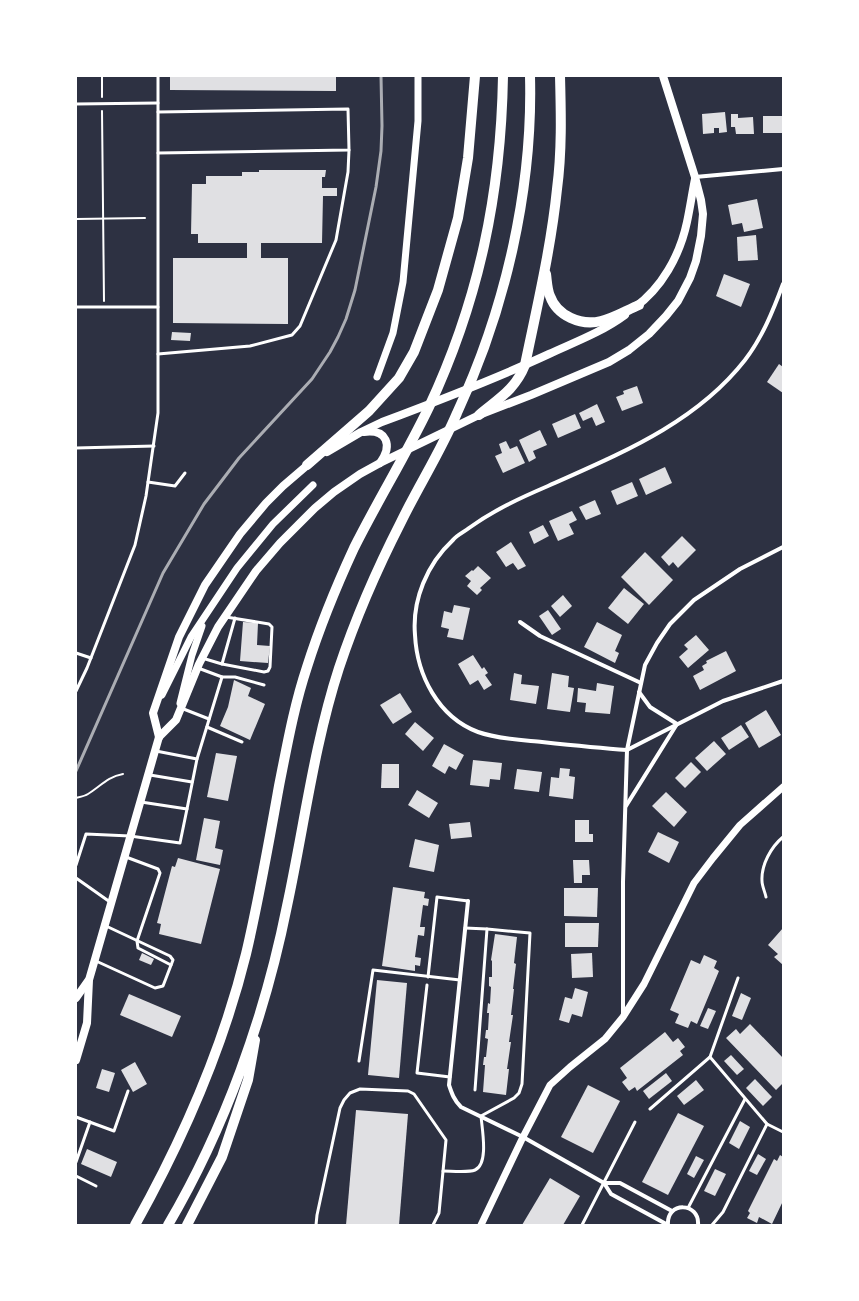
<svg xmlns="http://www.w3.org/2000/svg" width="859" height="1301" font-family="Helvetica,sans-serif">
<rect width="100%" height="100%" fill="#2d3142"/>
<!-- building -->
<g fill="#e0e0e3">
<path d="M170,76H336V91L170,90Z"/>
<path d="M725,112L727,132L719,133V128H714V133L703,134L702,114Z"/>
<path d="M731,114H738V118L753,117L754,134H736L735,127H731Z"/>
<rect x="763" y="116" width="20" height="17"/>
<path d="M259,170H326L325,177H322V188H337V196H323L322,243H261V258H288V324L173,323V258H247V243H198V234H191L192,184H206V176H242V172H259Z"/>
<path d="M757,199L763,228L744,232L742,223L732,225L728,205Z"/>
<path d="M756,235L758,260L738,261L737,237Z"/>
<path d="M724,274L750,284L741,307L716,296Z"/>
<path d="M172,332L191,333L190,341L171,340Z"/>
<path d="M779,364L783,367V393L767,382Z"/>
<path d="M637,386L643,403L622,411L616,397L624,394L623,391Z"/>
<path d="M597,404L605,422L596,426L592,417L583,421L579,413Z"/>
<path d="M575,414L581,428L558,438L552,424Z"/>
<path d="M540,430L547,445L533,451L536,458L529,462L519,440Z"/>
<path d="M506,441L510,449L517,446L525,463L503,473L495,456L502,453L499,444Z"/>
<path d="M665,467L672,483L646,495L639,479Z"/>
<path d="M632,482L638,496L617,505L611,491Z"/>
<path d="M595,500L601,514L586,520L579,507Z"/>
<path d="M572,511L577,520L569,524L574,534L558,541L549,521Z"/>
<path d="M543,525L549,536L534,544L529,532Z"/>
<path d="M682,536L696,550L678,568L673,562L669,566L661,557Z"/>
<path d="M511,542L526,566L518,570L513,563L506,567L496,552Z"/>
<path d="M645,552L673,580L649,605L621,577Z"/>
<path d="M478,566L491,578L480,588L482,590L477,595L467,586L471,581L465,576L472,570L473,571Z"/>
<path d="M624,588L644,604L628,624L608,608Z"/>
<path d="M563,595L572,606L560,617L551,606Z"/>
<path d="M454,605L470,608L463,640L447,637L449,629L441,627L444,611L452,613Z"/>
<path d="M548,610L561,629L552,635L539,616Z"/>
<path d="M243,622L258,623L257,645L270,646L268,663L240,661Z"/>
<path d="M597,622L622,635L615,651L619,653L615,663L584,647Z"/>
<path d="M696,635L709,650L688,668L679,657L688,649L684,645Z"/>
<path d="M726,651L736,671L700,690L693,676L704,670L702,666L707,663L706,661Z"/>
<path d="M473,655L482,669L484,667L488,673L485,675L492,685L484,690L478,680L470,685L458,664Z"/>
<path d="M514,673L522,675L521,684L539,686L536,704L510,700Z"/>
<path d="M552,673L569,676L568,687L574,688L570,712L547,709Z"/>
<path d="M234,680L251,688L248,696L265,704L250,740L220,726L228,707Z"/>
<path d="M597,683L614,686L610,714L585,712L586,703L577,702L578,688L596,691Z"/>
<path d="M400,693L412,712L393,724L380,705Z"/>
<path d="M766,710L781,735L759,748L745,723Z"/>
<path d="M415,722L434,738L423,751L405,734Z"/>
<path d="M741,725L749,737L729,750L721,738Z"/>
<path d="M714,741L726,754L707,771L695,758Z"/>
<path d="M444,744L464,755L456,770L449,766L445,774L432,766Z"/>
<path d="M216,753L237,756L228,801L207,797Z"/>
<path d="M473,760L502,763L500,780L490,779L489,787L470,785Z"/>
<path d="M691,762L701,772L685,788L675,778Z"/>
<path d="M382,764H399V788H381Z"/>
<path d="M560,768L570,769L569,776L575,777L573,799L549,796L551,777L559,778Z"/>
<path d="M517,769L542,772L539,792L514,789Z"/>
<path d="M417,790L438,803L429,818L408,805Z"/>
<path d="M666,792L687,812L674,827L652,806Z"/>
<path d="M204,818L220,821L215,848L223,850L220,865L196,860Z"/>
<path d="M575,820H589V834H593V842H575Z"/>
<path d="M470,822L472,837L451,839L449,824Z"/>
<path d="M658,832L679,842L669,863L648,852Z"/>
<path d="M415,839L439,845L434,872L409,867Z"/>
<path d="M178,858L220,869L201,944L159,934L161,924L157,923L172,866L175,867Z"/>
<path d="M573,860H589L590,875H582V883H574Z"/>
<path d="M393,887L425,892L424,898L429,899L428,906L423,905L420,927H425L424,936L418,935L415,957L421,958L420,966L415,965V971L382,966Z"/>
<path d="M564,888H598L597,917L564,916Z"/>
<path d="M565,923H599L598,947H565Z"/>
<path d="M783,928V965L774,957L778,954L768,945Z"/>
<path d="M495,934L517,937L514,963L516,964L513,989H514L511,1015H513L509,1042H511L507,1069H509L506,1095L483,1092L485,1065H483L484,1057H486L488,1039L485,1038L486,1030H488L489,1013H487L488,1003L490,1004L491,987L489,986V977H492V961L491,960Z"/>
<path d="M142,953L154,959L151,965L139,960Z"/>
<path d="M592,953L593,977L572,978L571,954Z"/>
<path d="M704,955L717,961L714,968L719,971L697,1024L691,1021L688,1028L675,1023L679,1014L670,1010L691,960L700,964Z"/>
<path d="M377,980L407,983L399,1078L368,1075Z"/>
<path d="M575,988L588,992L582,1017L572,1014L569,1023L559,1020L565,997L572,999Z"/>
<path d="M741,993L751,998L742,1020L732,1016Z"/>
<path d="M129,994L181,1016L172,1037L120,1015Z"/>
<path d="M708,1008L716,1011L708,1029L700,1026Z"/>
<path d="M750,1024L783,1058V1083L776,1090L726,1038L736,1029L740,1034Z"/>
<path d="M665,1032L673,1042L678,1038L685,1047L680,1051L683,1055L637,1091L635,1087L629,1091L622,1082L627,1078L620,1068Z"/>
<path d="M731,1055L744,1069L737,1075L724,1061Z"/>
<path d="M135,1062L147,1084L133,1092L121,1070Z"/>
<path d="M102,1069L115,1073L109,1092L96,1088Z"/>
<path d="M666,1073L672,1081L649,1099L643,1091Z"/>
<path d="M755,1079L772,1097L763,1106L746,1088Z"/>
<path d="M696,1080L704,1090L684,1105L677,1096Z"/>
<path d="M588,1085L620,1101L593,1153L561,1137Z"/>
<path d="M356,1110L408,1114L399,1225H346Z"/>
<path d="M678,1113L704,1126L668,1195L642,1182Z"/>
<path d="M740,1121L750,1127L739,1149L729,1143Z"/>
<path d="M87,1149L117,1162L111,1177L81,1164Z"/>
<path d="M758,1154L766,1159L757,1175L749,1171Z"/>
<path d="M780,1155L783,1157V1201L772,1224L759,1217L757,1223L747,1218L750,1213L748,1211L774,1159L777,1161Z"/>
<path d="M696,1156L704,1160L694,1178L687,1174Z"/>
<path d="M715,1169L726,1174L715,1196L704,1191Z"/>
<path d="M550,1178L580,1196L563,1225H522Z"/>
</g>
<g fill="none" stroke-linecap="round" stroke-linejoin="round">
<!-- path -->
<g stroke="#fff" stroke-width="2">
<path d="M102,76V97"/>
<path d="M102,111L104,301"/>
<path d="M76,219L145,218"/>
<path d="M76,798C80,797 85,796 88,794C101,786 107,777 123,774"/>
</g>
<!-- service -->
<g stroke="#fff" stroke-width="3">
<path d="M76,104L158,103"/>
<path d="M158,112L348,109L349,150L158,153"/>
<path d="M76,307H158"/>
<path d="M158,354L250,346L292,335L300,326L336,240L348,172L349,150"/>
<path d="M76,448L154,446"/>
<path d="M148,482L175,486L185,473"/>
<path d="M76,653L91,658"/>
<path d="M202,658L222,664L264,672L268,671L270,667L272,627L269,624L226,617"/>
<path d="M222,664L235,618"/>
<path d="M198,668L222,677H235L264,685"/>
<path d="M76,691L87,668L135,545L146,496L158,413V76"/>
<path d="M181,708L209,719"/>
<path d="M207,727L242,742"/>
<path d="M156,751L197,759"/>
<path d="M150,775L192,782"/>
<path d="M141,802L187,809L197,759L222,677"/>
<path d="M126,857L158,869L160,873L137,941L138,948L171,965"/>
<path d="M76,865L86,834L130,836L180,843L187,809"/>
<path d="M76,878L110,902"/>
<path d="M766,897C765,892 762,886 762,881C761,865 771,847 783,837"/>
<path d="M465,928L487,929L475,1090"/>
<path d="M96,961L155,988L163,986L173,960L170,956L106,926"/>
<path d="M428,977L437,897L468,901"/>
<path d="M427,985L417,1073L450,1077"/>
<path d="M710,1057L767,1124L783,1132"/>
<path d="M359,1061L373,970L460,980"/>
<path d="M650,1109L710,1057L738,978"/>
<path d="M76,1117L114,1131L128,1091"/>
<path d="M76,1162L90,1122"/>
<path d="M443,1171C451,1171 468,1173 475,1170C489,1164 482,1129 481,1116L514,1098L519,1093L522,1084L530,933L487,929"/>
<path d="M76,1176L96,1186"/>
<path d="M688,1208L745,1099"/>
<path d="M316,1225L317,1215L340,1108L344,1100L350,1093L360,1089L408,1091L414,1094L446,1140L439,1213L433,1225"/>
<path d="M582,1225L635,1122"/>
<path d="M712,1225L723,1212L767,1124"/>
</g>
<!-- minor -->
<g stroke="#fff" stroke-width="4">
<path d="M695,177L783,169"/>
<path d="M520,622L540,636L641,683"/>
<path d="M627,750C599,748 570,745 542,742C522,740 497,739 478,732C438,717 417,675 415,635C412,600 427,564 453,540C457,535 464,532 469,528C494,510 520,498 548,486C619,454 695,424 745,360C762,338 773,311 783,284"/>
<path d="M627,750L723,701L783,681"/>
<path d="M626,806L677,724L650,707L639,692"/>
<path d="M468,901L449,1085C452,1094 454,1100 461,1107L523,1137L604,1183L611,1194L668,1225C666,1201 700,1202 698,1225"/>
<path d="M623,1015V882L627,750L645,665L657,643L670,624L694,600L740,569L783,547"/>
<path d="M604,1183H620L672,1211"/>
</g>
<!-- tertiary -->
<g stroke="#fff" stroke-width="7">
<path d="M377,377L393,333L403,282L418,121V76"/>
<path d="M162,695L191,637L237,568L273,524L313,485"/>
<path d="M180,703L192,655L202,626"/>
<path d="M481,1225L523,1137L550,1085L570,1067L605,1039L623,1017L644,984L694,883L713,858L740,825L783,787"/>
</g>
<!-- secondary -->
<g stroke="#fff" stroke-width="8">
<path d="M634,308C662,288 680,255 687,222C690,208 692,194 695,179"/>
<path d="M364,432C387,429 393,445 380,463"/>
<path d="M327,452L361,432L382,422C438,401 495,379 549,354C575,342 602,332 625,315"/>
<path d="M159,737L153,713L179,637L205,585L240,534L266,503L283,486L311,462"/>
<path d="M76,998L88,981"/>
<path d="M76,1060L87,1023L89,980L159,737L176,720L199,664L218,627L256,571L280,543L315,508L334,492L360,474L380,463L479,415L531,395L609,362L629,350L649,334L666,316L678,301L690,278L696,261L701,236L703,214L701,200L695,177L663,76"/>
</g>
<!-- motorway -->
<g stroke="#fff" stroke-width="10">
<path d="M546,274C547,281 547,289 550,296C557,316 581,326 601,321C614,318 627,310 639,305"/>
<path d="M479,415C498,399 515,390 525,365C537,307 551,248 557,189C562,151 561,113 560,76"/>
<path d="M307,465L369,411L399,378L414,352L438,290L458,218L468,158L475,76"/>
<path d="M135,1225C182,1141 223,1047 246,954C259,899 269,842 279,786C287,746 294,706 307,667C320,626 336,587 354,548C378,500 406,455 429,407C479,300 501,194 503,76"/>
<path d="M168,1225C225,1128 265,1016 287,906C304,827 314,745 339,668C356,617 377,569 401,522C419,485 441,451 457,413C505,310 533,190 530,76"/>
<path d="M187,1225L222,1157L248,1080L255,1040"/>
</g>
<!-- rail -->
<path stroke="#abadb3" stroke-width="3" d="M76,771L163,573L204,504L239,458L312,379L330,352L338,337L346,319L355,290L376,187L381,151L382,126L381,76"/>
</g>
<!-- border -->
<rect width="859" height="1301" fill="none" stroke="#ffffff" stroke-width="154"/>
</svg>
